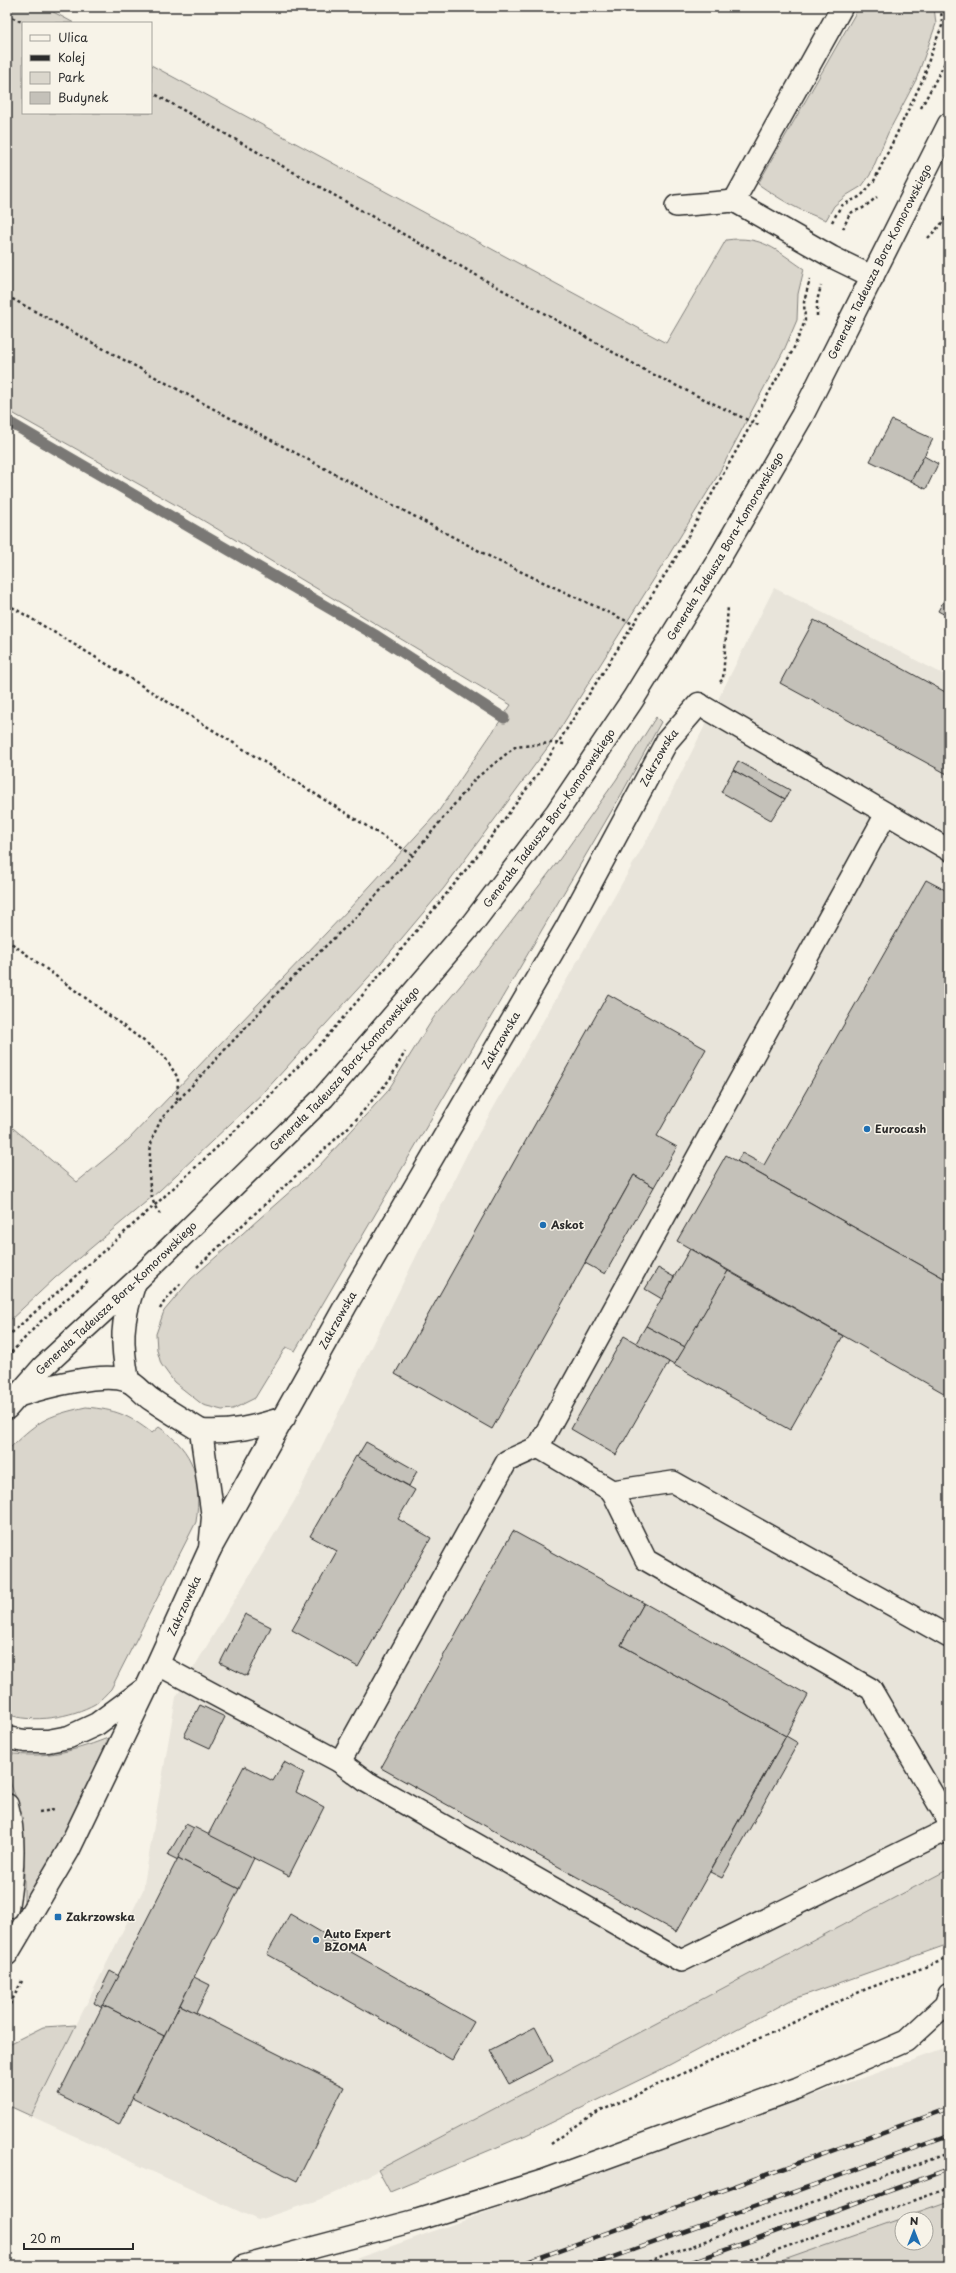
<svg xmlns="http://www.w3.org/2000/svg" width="956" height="2273" font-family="'Playpen Sans',sans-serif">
<rect width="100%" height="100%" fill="#f7f3e8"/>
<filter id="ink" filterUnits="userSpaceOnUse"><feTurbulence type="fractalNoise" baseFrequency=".025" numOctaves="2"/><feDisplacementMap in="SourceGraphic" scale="8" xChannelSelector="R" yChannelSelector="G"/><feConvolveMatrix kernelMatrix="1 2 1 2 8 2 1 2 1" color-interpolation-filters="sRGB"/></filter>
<g filter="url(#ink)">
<!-- built -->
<g fill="#e8e4da" fill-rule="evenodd">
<path d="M774,588L949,677V1869L339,2191L318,2200L258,2220L31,2116L143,1890L176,1697L295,1500L467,1154L653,829Z"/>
<path d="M949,2047V2244L885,2266H336ZM902,2219H926V2243H902Z"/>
</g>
<!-- green -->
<g fill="#dad6cc" stroke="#82807c" fill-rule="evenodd">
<path d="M7,7H44L74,23H23V113H151V65L666,343L726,240C762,235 776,250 804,269L798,294L797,320L785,348L718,475L659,571L551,743L444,888L376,969L265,1091L159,1191L55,1278L7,1323V1123L77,1182L128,1140L349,909L438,812L511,705L199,518L7,410Z"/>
<path d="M859,7H934L936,24L916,80L888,133L870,175L862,186L847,195L834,206L826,220C799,211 781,200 758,184Z"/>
<path d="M656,717L661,722L621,795L295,1351L286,1347L255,1398L233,1409L222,1410L203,1405L174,1382L161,1364L157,1350L156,1334L164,1311L191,1279L319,1166L387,1092L434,1017L482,960L559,860L616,780Z"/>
<path d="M86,1407C116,1410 127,1414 152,1433L159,1427C195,1452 202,1479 196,1522L111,1689C106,1694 101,1700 95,1704C72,1717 32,1724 7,1714V1451C36,1422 45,1416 86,1407Z"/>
<path d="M113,1736L35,1891L24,1909V1866L20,1822L16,1798L7,1774V1753C47,1759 75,1751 113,1736Z"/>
<path d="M949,1869V1944L791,2000L658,2071L526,2135L390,2192L378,2170Z"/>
<path d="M76,2025L31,2116L7,2105V2045L43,2027Z"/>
<path d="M949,2202V2266H767ZM902,2219H926V2243H902Z"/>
</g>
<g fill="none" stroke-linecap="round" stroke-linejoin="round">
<!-- stream -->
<path stroke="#7a7874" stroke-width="11" d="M7,421L377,636L504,718"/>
</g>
<!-- building -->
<g fill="#c4c1b9" stroke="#2b2b2b">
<path d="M892,420L933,439L911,481L870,461Z"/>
<path d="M924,456L938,464L926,489L911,481Z"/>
<path d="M949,591V617L938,611Z"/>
<path d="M814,620L949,694V775L780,683Z"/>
<path d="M738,761L790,790L785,799L733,770Z"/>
<path d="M733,770L785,799L771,820L721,792Z"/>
<path d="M926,880L949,892V1281L737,1161L742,1153L764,1165Z"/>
<path d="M608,994L706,1049L657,1136L677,1147L654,1187L634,1175L492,1429L395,1374Z"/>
<path d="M726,1155L949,1281V1396L677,1241Z"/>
<path d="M634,1175L654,1187L605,1274L585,1263Z"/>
<path d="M690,1249L728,1271L685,1347L646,1326Z"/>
<path d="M658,1268L674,1277L662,1299L645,1289Z"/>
<path d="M728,1271L843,1336L790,1430L674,1365Z"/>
<path d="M646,1326L685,1347L674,1365L636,1343Z"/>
<path d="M624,1336L669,1362L616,1455L571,1429Z"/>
<path d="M366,1442L417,1471L409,1486L357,1457Z"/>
<path d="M356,1456L415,1490L398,1519L431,1538L358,1667L292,1630L337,1551L310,1536Z"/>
<path d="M513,1531L644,1603L621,1645L786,1736L676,1932L381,1768Z"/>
<path d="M644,1603L808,1695L786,1736L621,1645Z"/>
<path d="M245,1614L271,1627L247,1676L220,1663Z"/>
<path d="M200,1705L225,1717L210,1748L184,1736Z"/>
<path d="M786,1736L798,1743L722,1878L710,1872Z"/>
<path d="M284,1762L304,1773L296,1792L324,1807L289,1876L208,1835L244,1766L273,1781Z"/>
<path d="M186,1824L194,1828L178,1860L168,1855Z"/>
<path d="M194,1827L254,1858L239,1889L178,1858Z"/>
<path d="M178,1858L239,1889L164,2036L103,2005Z"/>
<path d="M290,1914L331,1938L330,1940L474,2022L452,2060L267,1954Z"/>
<path d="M110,1971L119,1976L102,2008L94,2003Z"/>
<path d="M194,1977L210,1985L196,2013L180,2005Z"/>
<path d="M103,2005L164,2036L119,2125L58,2095Z"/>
<path d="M180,2005L344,2087L297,2181L132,2098Z"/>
<path d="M535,2027L553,2061L509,2084L490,2050Z"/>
</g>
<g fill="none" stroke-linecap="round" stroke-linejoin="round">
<defs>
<g id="service">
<path d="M734,201L842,7"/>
<path d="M676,206L734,201L832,257L873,277"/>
<path d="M699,704L949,850"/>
<path d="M538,1447L886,814"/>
<path d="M612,1491L646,1560L871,1689L949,1822"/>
<path d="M949,1637L673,1482L612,1491L538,1447L507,1461L340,1762L367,1782L681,1961L949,1829"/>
<path d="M159,1665L340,1762"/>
<path d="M244,2266L417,2220L542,2181L798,2088L906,2041L945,2005L949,1994"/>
</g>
<g id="minor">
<path d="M201,1431C231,1433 256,1427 284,1418"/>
<path id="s1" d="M210,1549L346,1305L567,927L667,741L699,704"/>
<path d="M7,1805C16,1838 13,1874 7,1908"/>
<path d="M7,1954L68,1851L147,1687"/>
</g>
<g id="tertiary">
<path d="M128,1381C121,1342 121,1323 134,1285"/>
<path id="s2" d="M7,1408L43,1367L135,1282L323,1098L472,924L557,812L633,699L716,564L802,416L949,124"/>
<path id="s3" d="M7,1738L25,1741H48L69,1737L97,1724L147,1687L210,1549L213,1517L201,1431C185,1421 168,1411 152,1400C144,1395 137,1385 128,1381C104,1371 45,1387 20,1395"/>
</g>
</defs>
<!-- service casing -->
<use href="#service" stroke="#2b2b2b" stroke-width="24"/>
<!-- minor casing -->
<use href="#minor" stroke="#2b2b2b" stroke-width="25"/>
<!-- tertiary casing -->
<use href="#tertiary" stroke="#2b2b2b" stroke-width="25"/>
<!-- path -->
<g stroke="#2b2b2b" stroke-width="2.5" stroke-dasharray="3 3" stroke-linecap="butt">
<path d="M7,15L24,23"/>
<path d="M151,92L650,373L760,426"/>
<path d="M921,108L949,55"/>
<path d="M832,222L841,206L861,196L874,181L924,77L931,53L942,26L941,7"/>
<path d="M843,229L850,213L863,208L877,197"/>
<path d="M928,238L949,216"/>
<path d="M7,296L232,419L498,561L633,624"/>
<path d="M817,316V301L821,286"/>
<path d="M7,604L115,669L413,855"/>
<path d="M720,682L723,679L728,606"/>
<path d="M7,940L164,1056L178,1078L177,1100"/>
<path d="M160,1214C147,1199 148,1165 151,1145C152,1136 158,1127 161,1119L278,992L360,913L413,855L475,779L515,747L551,743L565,744"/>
<path d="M197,1267L354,1122L390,1079L405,1052"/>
<path d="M160,1309L164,1302L182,1282"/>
<path d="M7,1337L154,1206L242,1124L324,1040L396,956L477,856L540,771L675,559L708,501L793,350L805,321L804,302L810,279"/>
<path d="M7,1357L40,1322L90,1279"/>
<path d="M39,1812L54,1810"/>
<path d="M7,2010L22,1981"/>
<path d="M551,2144L590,2116L864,1990L949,1958"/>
<path d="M637,2266L949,2153"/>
<path d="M733,2266L949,2188"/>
</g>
<!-- service -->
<use href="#service" stroke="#f7f3e8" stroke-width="21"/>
<!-- minor -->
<use href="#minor" stroke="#f7f3e8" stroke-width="22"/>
<!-- tertiary -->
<use href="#tertiary" stroke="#f7f3e8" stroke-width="22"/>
<defs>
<g id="rail">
<path d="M516,2266L949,2108"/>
<path d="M589,2266L949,2136"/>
<path d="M681,2266L949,2169"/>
</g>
</defs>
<!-- rail casing -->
<use href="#rail" stroke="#2b2b2b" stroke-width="4.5"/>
<!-- rail -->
<use href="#rail" stroke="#f7f3e8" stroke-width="3" stroke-dasharray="9" stroke-linecap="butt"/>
</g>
</g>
<!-- markers -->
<g fill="#1f6fb2" stroke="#f7f3e8" stroke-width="1.5">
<circle cx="867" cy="1129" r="4"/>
<circle cx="543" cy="1225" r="4"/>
<rect x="54" y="1913" width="8" height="8" rx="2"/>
<circle cx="316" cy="1940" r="4"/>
</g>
<g text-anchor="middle" stroke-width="3" stroke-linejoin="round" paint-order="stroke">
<!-- street labels -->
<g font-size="11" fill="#2b2b2b" stroke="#f7f3e8">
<text dy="4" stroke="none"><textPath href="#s2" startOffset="1451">Generała Tadeusza Bora-Komorowskiego</textPath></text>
<text dy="4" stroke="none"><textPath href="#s2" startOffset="1127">Generała Tadeusza Bora-Komorowskiego</textPath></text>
<text dy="4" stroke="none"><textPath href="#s1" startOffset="910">Zakrzowska</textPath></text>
<text dy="4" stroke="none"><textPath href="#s2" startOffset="803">Generała Tadeusza Bora-Komorowskiego</textPath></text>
<text dy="4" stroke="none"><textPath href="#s1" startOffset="586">Zakrzowska</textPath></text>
<text dy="4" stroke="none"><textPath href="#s2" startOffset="479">Generała Tadeusza Bora-Komorowskiego</textPath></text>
<text dy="4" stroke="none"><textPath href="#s2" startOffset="155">Generała Tadeusza Bora-Komorowskiego</textPath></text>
<text dy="4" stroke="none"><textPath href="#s1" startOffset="262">Zakrzowska</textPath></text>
<text dy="4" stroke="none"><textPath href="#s3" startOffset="245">Zakrzowska</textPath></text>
</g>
<!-- poi labels -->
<g font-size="11" font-weight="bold" fill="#2b2b2b" stroke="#f7f3e8" text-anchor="start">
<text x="875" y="1133">Eurocash</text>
<text x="551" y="1229">Askot</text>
<text x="66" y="1921">Zakrzowska</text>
<text x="324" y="1938">Auto Expert<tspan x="324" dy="13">BZOMA</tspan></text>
</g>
</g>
<!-- margin -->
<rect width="956" height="2273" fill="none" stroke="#f7f3e8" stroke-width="24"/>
<rect x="12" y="12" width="932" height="2249" fill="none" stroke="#2b2b2b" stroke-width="1.5" filter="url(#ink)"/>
<!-- legend -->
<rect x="22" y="22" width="130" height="92" fill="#f7f3e8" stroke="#a5a39c"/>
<rect x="30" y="35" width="20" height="6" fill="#f7f3e8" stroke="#a5a39c"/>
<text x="58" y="42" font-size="12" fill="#2b2b2b">Ulica</text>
<rect x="30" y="55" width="20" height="6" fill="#2b2b2b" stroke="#a5a39c"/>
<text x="58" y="62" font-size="12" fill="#2b2b2b">Kolej</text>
<rect x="30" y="72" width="20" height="12" fill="#dad6cc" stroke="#a5a39c"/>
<text x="58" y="82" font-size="12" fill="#2b2b2b">Park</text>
<rect x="30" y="92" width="20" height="12" fill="#c4c1b9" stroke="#a5a39c"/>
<text x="58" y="102" font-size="12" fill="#2b2b2b">Budynek</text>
<!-- north arrow -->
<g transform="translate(914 2231)"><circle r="19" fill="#f7f3e8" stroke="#a5a39c"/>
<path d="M0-3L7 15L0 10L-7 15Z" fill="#1f6fb2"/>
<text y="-6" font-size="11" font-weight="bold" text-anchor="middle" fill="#2b2b2b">N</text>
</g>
<!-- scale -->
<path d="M24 2243v6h109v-6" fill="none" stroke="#2b2b2b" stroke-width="2"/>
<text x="30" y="2243" font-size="12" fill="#2b2b2b" stroke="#f7f3e8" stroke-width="3" paint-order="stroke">20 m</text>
</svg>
